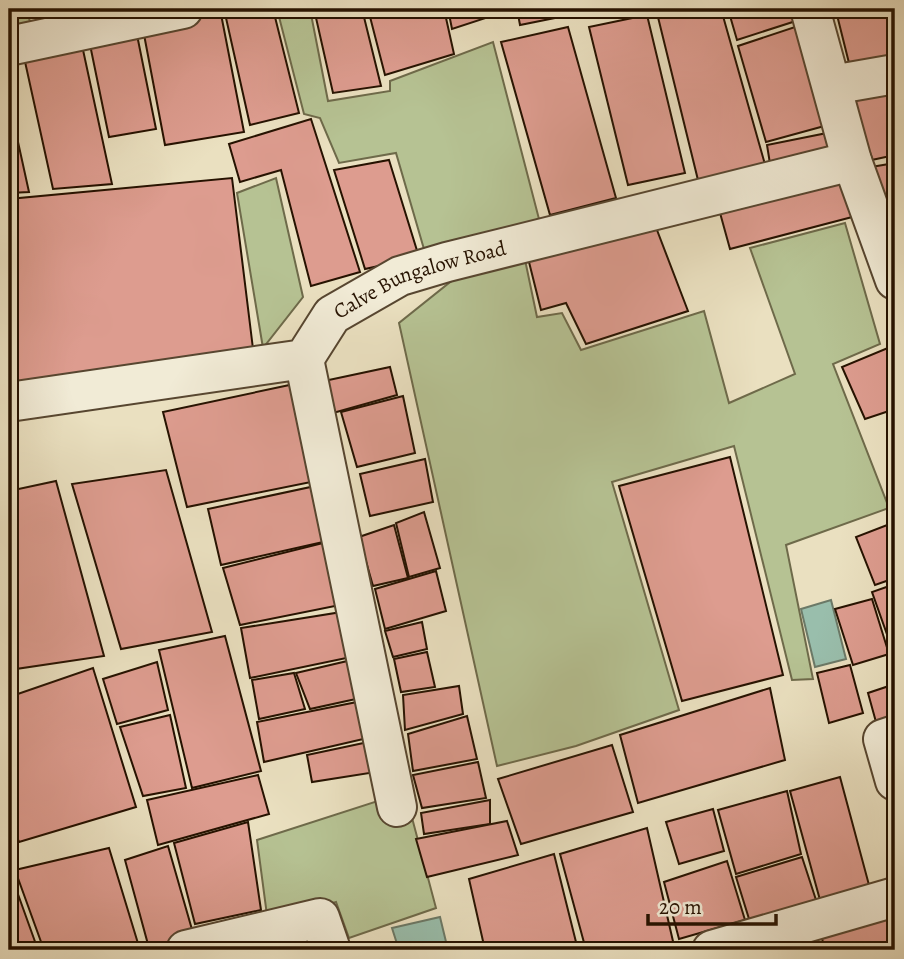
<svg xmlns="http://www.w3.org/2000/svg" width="904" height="959" font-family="Alegreya,serif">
<rect width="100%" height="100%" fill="#eae0c0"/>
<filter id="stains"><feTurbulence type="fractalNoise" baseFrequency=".00286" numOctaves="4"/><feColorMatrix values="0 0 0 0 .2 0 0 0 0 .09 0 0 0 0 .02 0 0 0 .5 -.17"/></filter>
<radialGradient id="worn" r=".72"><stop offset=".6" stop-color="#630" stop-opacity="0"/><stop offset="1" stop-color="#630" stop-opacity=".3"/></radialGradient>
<!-- green -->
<g fill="#b6c293" stroke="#6e6a4a" stroke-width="2">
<path d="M9,9H27L32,31L9,35Z"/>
<path d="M277,9H310L328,101L390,91V81L493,42L539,219L426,256L396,153L339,163L320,118L304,114Z"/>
<path d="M276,178L303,297L263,348L237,193Z"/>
<path d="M845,223L880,344L833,364L889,508L786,545L813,679L792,680L734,446L612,482L679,710L576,746L497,766L399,323L454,279L524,255L537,317L562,313L581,350L704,311L729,403L795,374L750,248Z"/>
<path d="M390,797L411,814L436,908L349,938L336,902L268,923L257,840Z"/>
</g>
<!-- water -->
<g fill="#99beac" stroke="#6b7967" stroke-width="2">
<path d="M831,600L846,659L815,667L801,609Z"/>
<path d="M440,917L448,950H399L392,928Z"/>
</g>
<!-- building -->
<g fill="#dd9c8f" stroke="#261200" stroke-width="2">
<path d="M35,9H114L39,25Z"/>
<path d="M220,9L244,132L165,145L142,24Z"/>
<path d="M224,9H273L299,113L250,125Z"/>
<path d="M314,9H362L381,86L333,93Z"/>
<path d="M368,9H444L454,54L385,75Z"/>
<path d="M448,9H496L498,14L452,29Z"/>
<path d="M517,9H574L575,14L520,25Z"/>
<path d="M581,9H610L582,14Z"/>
<path d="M656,9H721L766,168L698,180Z"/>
<path d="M728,9H799L802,19L737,40Z"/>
<path d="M845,9H895V56L850,67L836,11Z"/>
<path d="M647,15L685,173L628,185L589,27Z"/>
<path d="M804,24L828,125L766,142L738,46Z"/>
<path d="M135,25L156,129L109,137L88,35Z"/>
<path d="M568,27L616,198L550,215L501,42Z"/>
<path d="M80,36L112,184L53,189L22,48Z"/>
<path d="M847,92L895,93V155L867,161Z"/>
<path d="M9,101L29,192L9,193Z"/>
<path d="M311,119L360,272L311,286L281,170L240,182L229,144Z"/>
<path d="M832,132L838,158L771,170L767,145Z"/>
<path d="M389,160L419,257L365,269L334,170Z"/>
<path d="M895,163V208L879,212L865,168Z"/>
<path d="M843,169L856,216L730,249L717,202Z"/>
<path d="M232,178L254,357L9,385V199Z"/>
<path d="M652,217L688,311L586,344L566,303L541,310L526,250Z"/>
<path d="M895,345V409L865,419L842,367Z"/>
<path d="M390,367L397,395L333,413L324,381Z"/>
<path d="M299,383L316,481L187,507L163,412Z"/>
<path d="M403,396L415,453L357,467L341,412Z"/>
<path d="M730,457L783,675L682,701L619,486Z"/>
<path d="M425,459L433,502L370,516L360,474Z"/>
<path d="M166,470L212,632L121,649L72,484Z"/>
<path d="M56,481L104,656L9,670V491Z"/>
<path d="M320,485L332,540L221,565L208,509Z"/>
<path d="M424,512L440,568L409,577L396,523Z"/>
<path d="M895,522V578L875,585L856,537Z"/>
<path d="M394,525L408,578L373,586L359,537Z"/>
<path d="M335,540L345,604L240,625L223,568Z"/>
<path d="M436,571L446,611L385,629L375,589Z"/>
<path d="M895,584V657L872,592Z"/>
<path d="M872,599L889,654L853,665L835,609Z"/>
<path d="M348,611L356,656L250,678L241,628Z"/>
<path d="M422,622L427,649L393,657L385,631Z"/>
<path d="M225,636L261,771L192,788L159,650Z"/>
<path d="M427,652L435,687L401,692L394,659Z"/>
<path d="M356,659L365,697L310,709L296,673Z"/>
<path d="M157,662L168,710L117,724L103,679Z"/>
<path d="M850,665L863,713L829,723L817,673Z"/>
<path d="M93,668L136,807L19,842L9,816V697Z"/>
<path d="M294,673L305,709L259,719L252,680Z"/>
<path d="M895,684V716L876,722L868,693Z"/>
<path d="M459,686L463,714L405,730L403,695Z"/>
<path d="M770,688L785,760L638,803L620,735Z"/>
<path d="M367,700L372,737L264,762L257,722Z"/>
<path d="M170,715L186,788L143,796L120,727Z"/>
<path d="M467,716L477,759L413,771L408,734Z"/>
<path d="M373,741L376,772L312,782L307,755Z"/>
<path d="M612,745L633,812L521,844L498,779Z"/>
<path d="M478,762L486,798L422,808L413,775Z"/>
<path d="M258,775L269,814L158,845L147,800Z"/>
<path d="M840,777L869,885L820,900L790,791Z"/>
<path d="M787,791L801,854L736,874L718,810Z"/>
<path d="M490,800V824L424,834L421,813Z"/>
<path d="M713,809L724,851L679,864L666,822Z"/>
<path d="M507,821L518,855L427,877L416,839Z"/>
<path d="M248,822L261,910L195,924L174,843Z"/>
<path d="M647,828L675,950H586L560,854Z"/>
<path d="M168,846L195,940L149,948L125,860Z"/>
<path d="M109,848L140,950H44L15,870Z"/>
<path d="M554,854L578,950H485L469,879Z"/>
<path d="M802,857L817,903L750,922L736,877Z"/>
<path d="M727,861L745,920L679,939L664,882Z"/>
<path d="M10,872L38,950H9Z"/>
<path d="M895,913V948L889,950H825L819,927Z"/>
<path d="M310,940L313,950H261Z"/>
</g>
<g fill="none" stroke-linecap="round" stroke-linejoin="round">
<defs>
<g id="minor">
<path d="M810,9L852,161L895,280"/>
<path d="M9,46L183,9"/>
<path d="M832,85L895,74"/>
<path d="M304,359L397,807"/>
<path id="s1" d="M9,402L304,359L332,315L400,276L447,262L852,161"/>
<path d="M895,735L883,739L895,781"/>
<path d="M186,950L320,918L331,950"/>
<path d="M712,950L895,897"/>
</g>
</defs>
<!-- minor casing -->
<use href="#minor" stroke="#574630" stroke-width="42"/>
<!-- minor -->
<use href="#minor" stroke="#f1ebd6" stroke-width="38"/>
</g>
<g text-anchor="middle" stroke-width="6" stroke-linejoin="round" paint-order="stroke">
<!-- street labels -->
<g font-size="21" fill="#261200" stroke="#f1ebd6">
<text dy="7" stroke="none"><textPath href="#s1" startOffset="446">Calve Bungalow Road</textPath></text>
</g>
</g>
<!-- margin -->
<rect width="904" height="959" fill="none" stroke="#eae0c0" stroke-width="35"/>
<rect x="10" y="10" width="883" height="938" fill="none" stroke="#261200" stroke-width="3.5"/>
<rect x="18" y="18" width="869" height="924" fill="none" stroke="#261200" stroke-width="2"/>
<!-- scale -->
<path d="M648 914v10h128v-10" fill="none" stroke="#261200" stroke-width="3.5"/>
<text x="659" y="914" font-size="21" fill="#261200" stroke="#f1ebd6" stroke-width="5" paint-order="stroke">20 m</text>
<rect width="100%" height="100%" filter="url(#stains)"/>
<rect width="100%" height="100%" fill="url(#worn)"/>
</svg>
